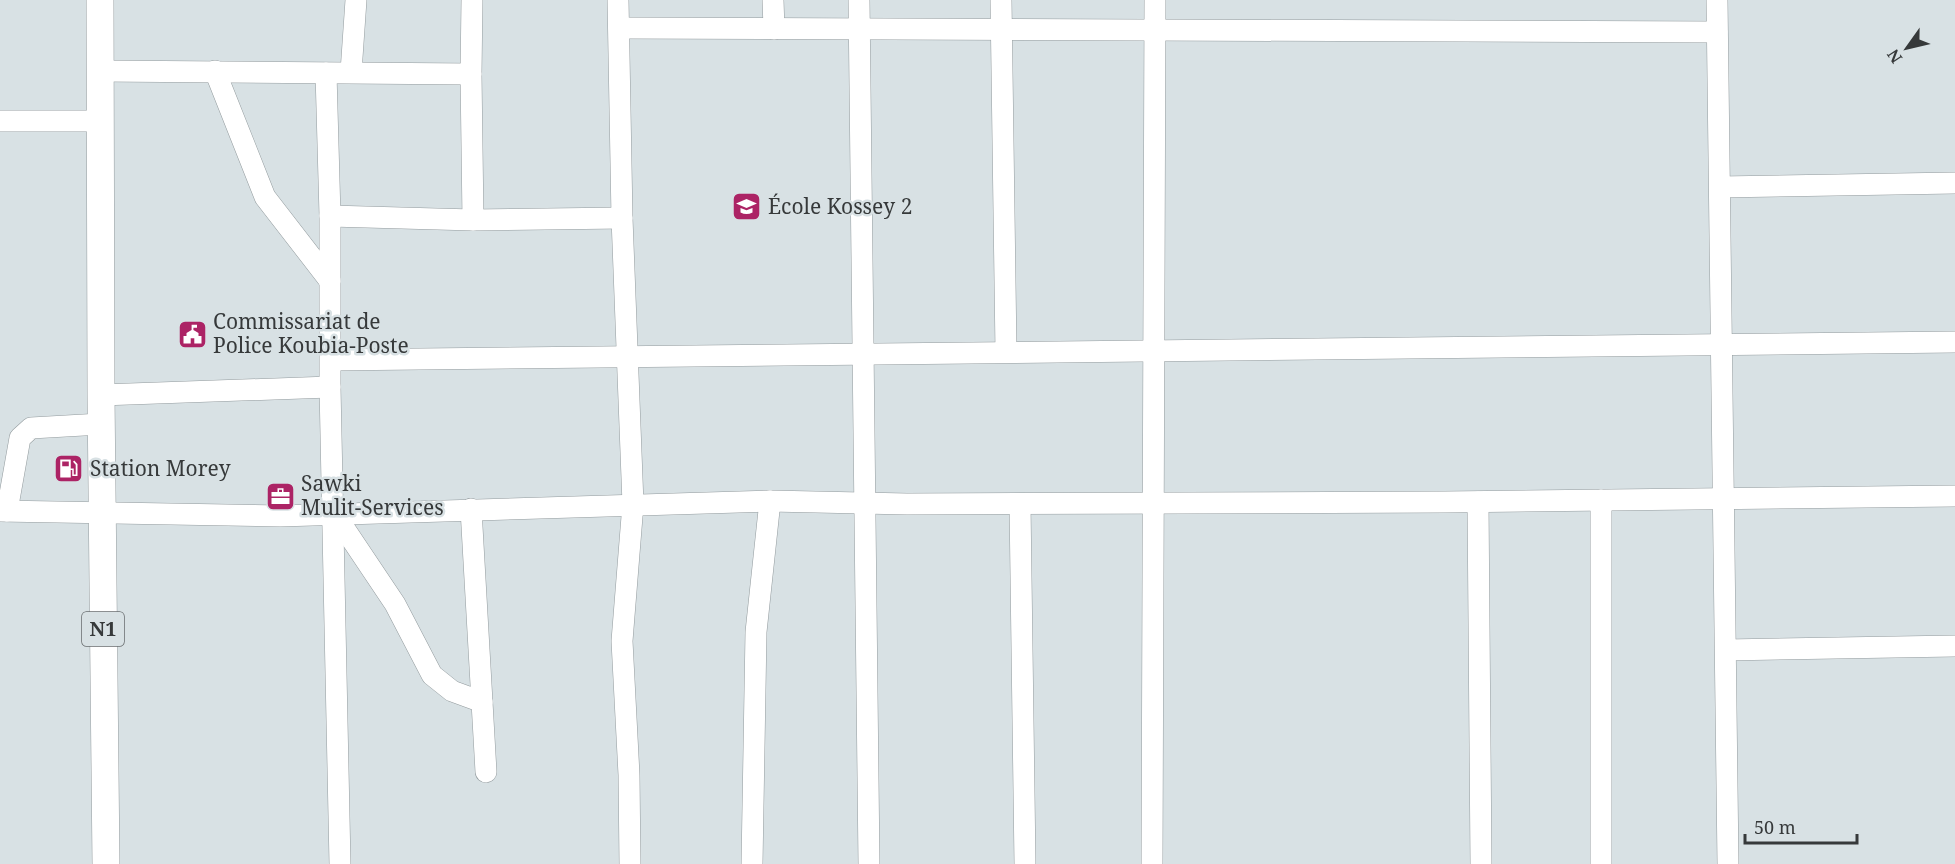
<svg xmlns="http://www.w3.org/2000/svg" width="1955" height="864" font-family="'Noto Serif',serif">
<rect width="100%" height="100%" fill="#d8e1e4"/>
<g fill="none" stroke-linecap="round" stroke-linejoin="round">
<defs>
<g id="minor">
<path d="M472,0L471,74L473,220"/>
<path d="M618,0L622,218L633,504L622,641L629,775L630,864"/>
<path d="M773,0L774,29"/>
<path d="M859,0L869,864"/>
<path d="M1001,0L1006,352"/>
<path d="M1717,0L1728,864"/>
<path d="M619,28L1717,32"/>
<path d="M101,71L471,74"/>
<path d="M215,71L265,197L330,281"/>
<path d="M351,72L356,0"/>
<path d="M326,73L330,216V387L340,864"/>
<path d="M0,121H100"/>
<path d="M1720,187L1955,183"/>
<path d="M330,216L473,220L622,218"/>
<path d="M331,360L1955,342"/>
<path d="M101,395L330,387"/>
<path d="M1478,502L1481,864"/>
<path d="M1020,504L1025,864"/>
<path d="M471,509L486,772"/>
<path d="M0,511L280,516L770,501L907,504L1445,502L1955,496"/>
<path d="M7,511L20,438L31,428L101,424"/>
<path d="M334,513L395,604L432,675L452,691L482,702"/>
<path d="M1726,650L1955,646"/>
<path d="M752,864L756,632L770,501"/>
<path d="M1152,864L1155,0"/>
<path d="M1601,864V500"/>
</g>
<path id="major" d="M100,0L101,395L106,864"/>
</defs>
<!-- minor casing -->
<use href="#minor" stroke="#939b9e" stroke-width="22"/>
<!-- major casing -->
<use href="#major" stroke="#939b9e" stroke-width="28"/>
<!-- minor -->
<use href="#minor" stroke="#fff" stroke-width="21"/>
<!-- major -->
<use href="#major" stroke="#fff" stroke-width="27"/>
</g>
<!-- icons -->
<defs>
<symbol id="school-square" viewBox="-11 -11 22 22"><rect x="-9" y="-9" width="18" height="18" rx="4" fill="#ac2365" stroke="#d8e1e4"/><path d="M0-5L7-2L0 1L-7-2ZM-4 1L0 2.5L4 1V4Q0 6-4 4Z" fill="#fff"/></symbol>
<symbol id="civic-square" viewBox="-11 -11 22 22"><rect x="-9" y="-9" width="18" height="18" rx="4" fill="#ac2365" stroke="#d8e1e4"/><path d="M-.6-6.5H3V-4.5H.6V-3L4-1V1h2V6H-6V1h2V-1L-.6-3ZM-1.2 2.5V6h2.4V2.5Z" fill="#fff"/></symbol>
<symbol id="fuel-square" viewBox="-11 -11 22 22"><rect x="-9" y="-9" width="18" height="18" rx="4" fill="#ac2365" stroke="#d8e1e4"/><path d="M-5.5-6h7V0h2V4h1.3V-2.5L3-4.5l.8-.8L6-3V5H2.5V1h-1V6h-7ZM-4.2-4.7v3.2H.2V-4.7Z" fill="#fff"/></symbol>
<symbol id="office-square" viewBox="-11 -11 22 22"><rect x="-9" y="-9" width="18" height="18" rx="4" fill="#ac2365" stroke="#d8e1e4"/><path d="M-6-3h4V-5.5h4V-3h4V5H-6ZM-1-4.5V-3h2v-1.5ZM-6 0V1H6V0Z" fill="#fff"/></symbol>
</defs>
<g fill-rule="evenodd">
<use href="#school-square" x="730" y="190" width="33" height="33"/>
<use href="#civic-square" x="176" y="318" width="33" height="33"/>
<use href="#fuel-square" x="52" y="452" width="33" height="33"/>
<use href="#office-square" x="264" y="480" width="33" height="33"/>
</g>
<g text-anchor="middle" stroke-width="5" stroke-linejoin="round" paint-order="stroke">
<!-- shield labels -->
<rect fill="#d8e1e4" stroke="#676b6d" stroke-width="1.5" x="82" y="612" width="42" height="34" rx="4.5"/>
<g font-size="20" font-weight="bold" fill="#36393a">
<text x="103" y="636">N1</text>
</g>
<!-- poi labels -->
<g font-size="21" fill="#36393a" stroke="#d8e1e4" text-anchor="start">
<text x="768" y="214">École Kossey 2</text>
<text x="213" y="329">Commissariat de<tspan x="213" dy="24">Police Koubia-Poste</tspan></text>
<text x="90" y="476">Station Morey</text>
<text x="301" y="491">Sawki<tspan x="301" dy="24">Mulit-Services</tspan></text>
</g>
</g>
<!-- north arrow -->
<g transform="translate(1907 48) rotate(236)" stroke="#d8e1e4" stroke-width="4.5" paint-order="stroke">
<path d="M0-4.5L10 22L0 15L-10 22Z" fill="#36393a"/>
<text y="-9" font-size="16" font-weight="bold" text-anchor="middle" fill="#36393a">N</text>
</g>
<!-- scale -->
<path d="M1745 834v9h112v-9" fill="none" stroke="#36393a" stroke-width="3"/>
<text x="1754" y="834" font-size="18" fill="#36393a" stroke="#d8e1e4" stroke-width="4.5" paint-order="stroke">50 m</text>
</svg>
